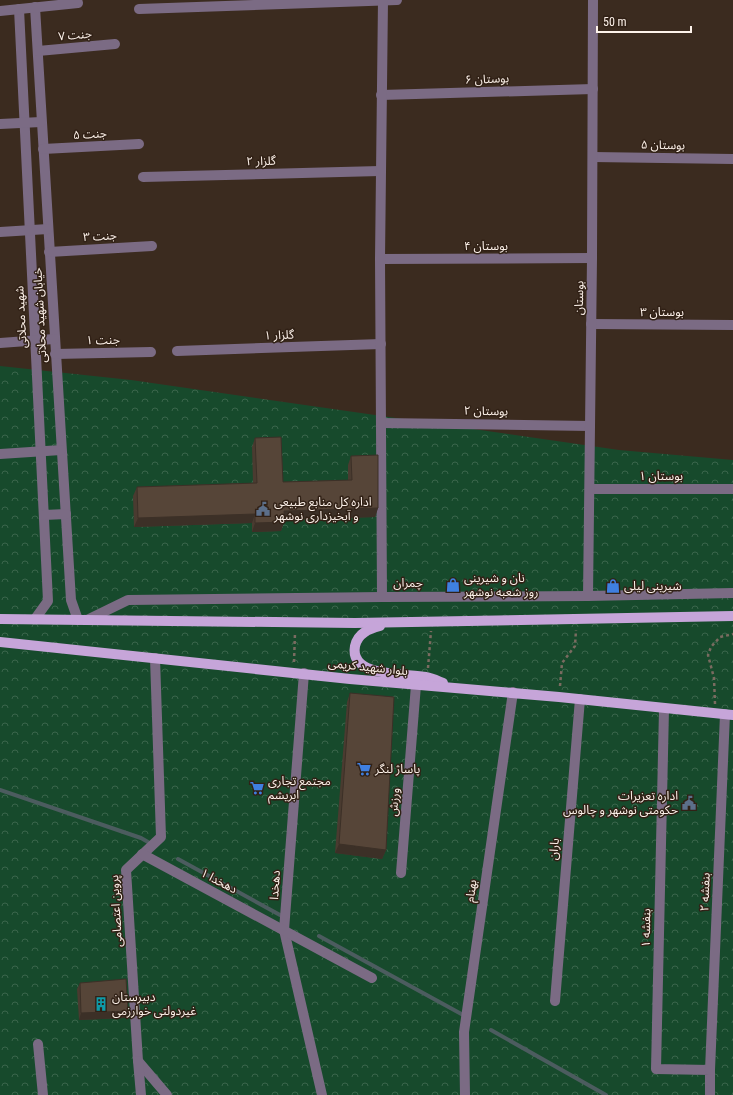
<svg xmlns="http://www.w3.org/2000/svg" width="733" height="1095" font-family="'Roboto Condensed','Noto Sans Arabic',sans-serif">
<defs>
<pattern id="forest-crowns" width="20" height="18" patternUnits="userSpaceOnUse"><rect width="20" height="18" fill="#174a2c"/><path d="M2 6a3 3 0 1 1 6 0M12 15a3 3 0 1 1 6 0" fill="none" stroke="#3a654b"/></pattern>
</defs>
<rect width="100%" height="100%" fill="#3b2b1f"/>
<!-- forest -->
<path fill="url(#forest-crowns)" d="M0,366L131,380L619,450L733,460V1095H0Z"/>
<g fill="none" stroke-linecap="round" stroke-linejoin="round">
<!-- stream -->
<g stroke="#4c5c5f" stroke-width="4">
<path d="M0,790L141,838L148,842"/>
<path d="M178,859L280,915"/>
<path d="M319,936L465,1016"/>
<path d="M491,1030L606,1095"/>
</g>
<!-- path -->
<g stroke="#7a6b60" stroke-width="2.5" stroke-dasharray="3 3" stroke-linecap="butt">
<path d="M294,662L295,633"/>
<path d="M428,668L431,631"/>
<path d="M560,686L562,663L575,646L576,630"/>
<path d="M715,704L714,678L708,655L711,647L720,637L733,634"/>
</g>
<!-- minor -->
<g stroke="#7b6b84" stroke-width="10">
<path d="M35,7L71,600L78,620"/>
<path d="M19,9L48,601L35,619"/>
<path d="M139,9L397,0"/>
<path d="M0,11L78,3L77,0"/>
<path d="M38,51L115,44"/>
<path d="M381,95L593,89"/>
<path d="M0,124L41,122"/>
<path d="M43,149L139,144"/>
<path d="M593,157L733,159"/>
<path d="M143,177L380,171"/>
<path d="M0,232L48,229"/>
<path d="M49,252L152,246"/>
<path d="M380,259L592,258"/>
<path d="M591,324L733,325"/>
<path d="M0,343L54,339"/>
<path d="M177,351L381,344"/>
<path d="M55,354L151,352"/>
<path d="M381,423L590,426"/>
<path d="M0,454L61,450"/>
<path d="M590,489H733"/>
<path d="M44,515L66,514"/>
<path d="M588,596L592,258L593,0"/>
<path d="M382,597L380,259L383,0"/>
<path d="M87,620L128,600L382,597L588,596L733,593"/>
<path d="M155,658L161,837L126,870L138,1061L167,1095"/>
<path d="M304,673L284,930L322,1095"/>
<path d="M664,709L656,1069L710,1070V1095"/>
<path d="M142,854L372,978"/>
<path d="M401,873L416,685"/>
<path d="M555,1001L580,699"/>
<path d="M38,1044L43,1095"/>
<path d="M138,1061L141,1095"/>
<path d="M710,1070L725,714"/>
<path d="M465,1095L464,1032L513,692"/>
</g>
<!-- major -->
<g stroke="#c6a5d9" stroke-width="10">
<path d="M0,619L355,623L733,616"/>
<path d="M380,626C369,629 358,633 355,646C349,678 406,673 426,677C432,678 438,681 443,683"/>
<path d="M0,642L350,679L559,697L733,715"/>
</g>
</g>
<!-- wall -->
<g fill="#4a3b30">
<path d="M255,438L283,482L348,480V465L351,456L378,508L375,517L284,520V522L281,531L252,532V523L134,527L133,496L137,487L253,483L252,447Z"/>
<path d="M350,693L386,850L382,859L335,853L347,702Z"/>
<path d="M80,983L128,1011L125,1018L79,1020L77,989Z"/>
</g>
<!-- shaded-wall -->
<g fill="#3c3027">
<path d="M378,508L375,517L281,520L284,511Z"/>
<path d="M255,514L252,523L134,527L138,518Z"/>
<path d="M284,522L281,531L252,532L255,523Z"/>
<path d="M339,844L386,850L382,859L335,853Z"/>
<path d="M128,1011L125,1018L79,1020L81,1013Z"/>
</g>
<!-- building -->
<g fill="#564538" stroke="#3c3027">
<path d="M281,437L283,482L352,480L351,456L378,455V508L284,511V522L255,523V514L138,518L137,487L257,483L255,438Z"/>
<path d="M350,693L394,697L386,850L339,844Z"/>
<path d="M126,979L128,1011L81,1013L80,983Z"/>
</g>
<!-- icons -->
<defs>
<symbol id="civic-bare" viewBox="-9 -9 18 18"><path d="M-.6-6.5H3V-4.5H.6V-3L4-1V1h2V6H-6V1h2V-1L-.6-3ZM-1.2 2.5V6h2.4V2.5Z" fill="#5c6f8a" stroke="#312116" stroke-width="2.5" paint-order="stroke"/></symbol>
<symbol id="shop-bare" viewBox="-9 -9 18 18"><path d="M-5-2.5h2.3a2.7 3.5 0 0 1 5.4 0H5L5.5 6h-11ZM-1.5-2.5h3a1.5 2.3 0 0 0-3 0Z" fill="#3f7fe0" stroke="#312116" stroke-width="2.5" paint-order="stroke"/></symbol>
<symbol id="supermarket-bare" viewBox="-9 -9 18 18"><path d="M-6-5.5h2.5l.6 2H6L4.5 2H-2.5L-4.4-4H-6ZM-1.5 3.2a1.3 1.3 0 1 0 .1 0ZM3 3.2a1.3 1.3 0 1 0 .1 0Z" fill="#3f7fe0" stroke="#312116" stroke-width="2.5" paint-order="stroke"/></symbol>
<symbol id="building-bare" viewBox="-9 -9 18 18"><path d="M-4-6H4V6H1V3H-1V6H-4ZM-2.5-4.3h1.7v1.8h-1.7ZM.8-4.3h1.7v1.8H.8ZM-2.5-1h1.7V.8h-1.7ZM.8-1h1.7V.8H.8Z" fill="#0f9aa8" stroke="#312116" stroke-width="2.5" paint-order="stroke"/></symbol>
</defs>
<g fill-rule="evenodd">
<use href="#civic-bare" x="253" y="499" width="20" height="20"/>
<use href="#shop-bare" x="443" y="575" width="20" height="20"/>
<use href="#shop-bare" x="603" y="576" width="20" height="20"/>
<use href="#supermarket-bare" x="354" y="759" width="20" height="20"/>
<use href="#supermarket-bare" x="247" y="778" width="20" height="20"/>
<use href="#civic-bare" x="679" y="793" width="20" height="20"/>
<use href="#building-bare" x="91" y="994" width="20" height="20"/>
</g>
<g text-anchor="middle" stroke-width="3" stroke-linejoin="round" paint-order="stroke">
<!-- street labels -->
<g font-size="12" fill="#fdf2ea" stroke="#312116">
<text transform="translate(75 35) rotate(-5)" y="4">جنت ۷</text>
<text transform="translate(487 79) rotate(-2)" y="4">بوستان ۶</text>
<text transform="translate(90 134) rotate(-3)" y="4">جنت ۵</text>
<text transform="translate(663 145) rotate(1)" y="4">بوستان ۵</text>
<text transform="translate(261 161) rotate(-1)" y="4">گلزار ۲</text>
<text transform="translate(100 236) rotate(-3)" y="4">جنت ۳</text>
<text x="486" y="250">بوستان ۴</text>
<text transform="translate(579 298) rotate(-89)" y="4">بوستان</text>
<text x="662" y="316">بوستان ۳</text>
<text transform="translate(40 315) rotate(-93)" y="4">خیابان شهید محلاتی</text>
<text transform="translate(21 317) rotate(-93)" y="4">شهید محلاتی</text>
<text transform="translate(279 335) rotate(-2)" y="4">گلزار ۱</text>
<text transform="translate(103 340) rotate(-1)" y="4">جنت ۱</text>
<text transform="translate(486 411) rotate(1)" y="4">بوستان ۲</text>
<text x="661" y="480">بوستان ۱</text>
<text x="408" y="587">چمران</text>
<text transform="translate(368 667) rotate(6)" y="4">بلوار شهید کریمی</text>
<text transform="translate(394 802) rotate(-85)" y="4">ورزش</text>
<text transform="translate(554 849) rotate(-85)" y="4">باران</text>
<text transform="translate(219 881) rotate(28)" y="4">دهخدا ۱</text>
<text transform="translate(275 885) rotate(-86)" y="4">دهخدا</text>
<text transform="translate(471 891) rotate(-82)" y="4">بهنام</text>
<text transform="translate(705 892) rotate(-88)" y="4">بنفشه ۲</text>
<text transform="translate(116 911) rotate(-93)" y="4">پروین اعتصامی</text>
<text transform="translate(646 928) rotate(-89)" y="4">بنفشه ۱</text>
</g>
<!-- poi labels -->
<g font-size="12" fill="#fdf2ea" stroke="#312116" text-anchor="start">
<text x="274" y="506">اداره كل منابع طبيعی<tspan x="274" dy="14">و آبخيزداری نوشهر</tspan></text>
<text x="464" y="582">نان و شیرینی<tspan x="464" dy="14">روز شعبه نوشهر</tspan></text>
<text x="624" y="590">شیرینی لیلی</text>
<text x="375" y="773">پاساژ لنگر</text>
<text x="268" y="785">مجتمع تجاری<tspan x="268" dy="14">ابریشم</tspan></text>
<text x="678" y="800" text-anchor="end">اداره تعزیرات<tspan x="678" dy="14">حکومتی نوشهر و چالوس</tspan></text>
<text x="112" y="1001">دبیرستان<tspan x="112" dy="14">غیردولتی خوارزمی</tspan></text>
</g>
</g>
<!-- scale -->
<path d="M597 26v6h94v-6" fill="none" stroke="#fdf2ea" stroke-width="2"/>
<text x="603" y="26" font-size="12" fill="#fdf2ea" stroke="#312116" stroke-width="3" paint-order="stroke">50 m</text>
</svg>
